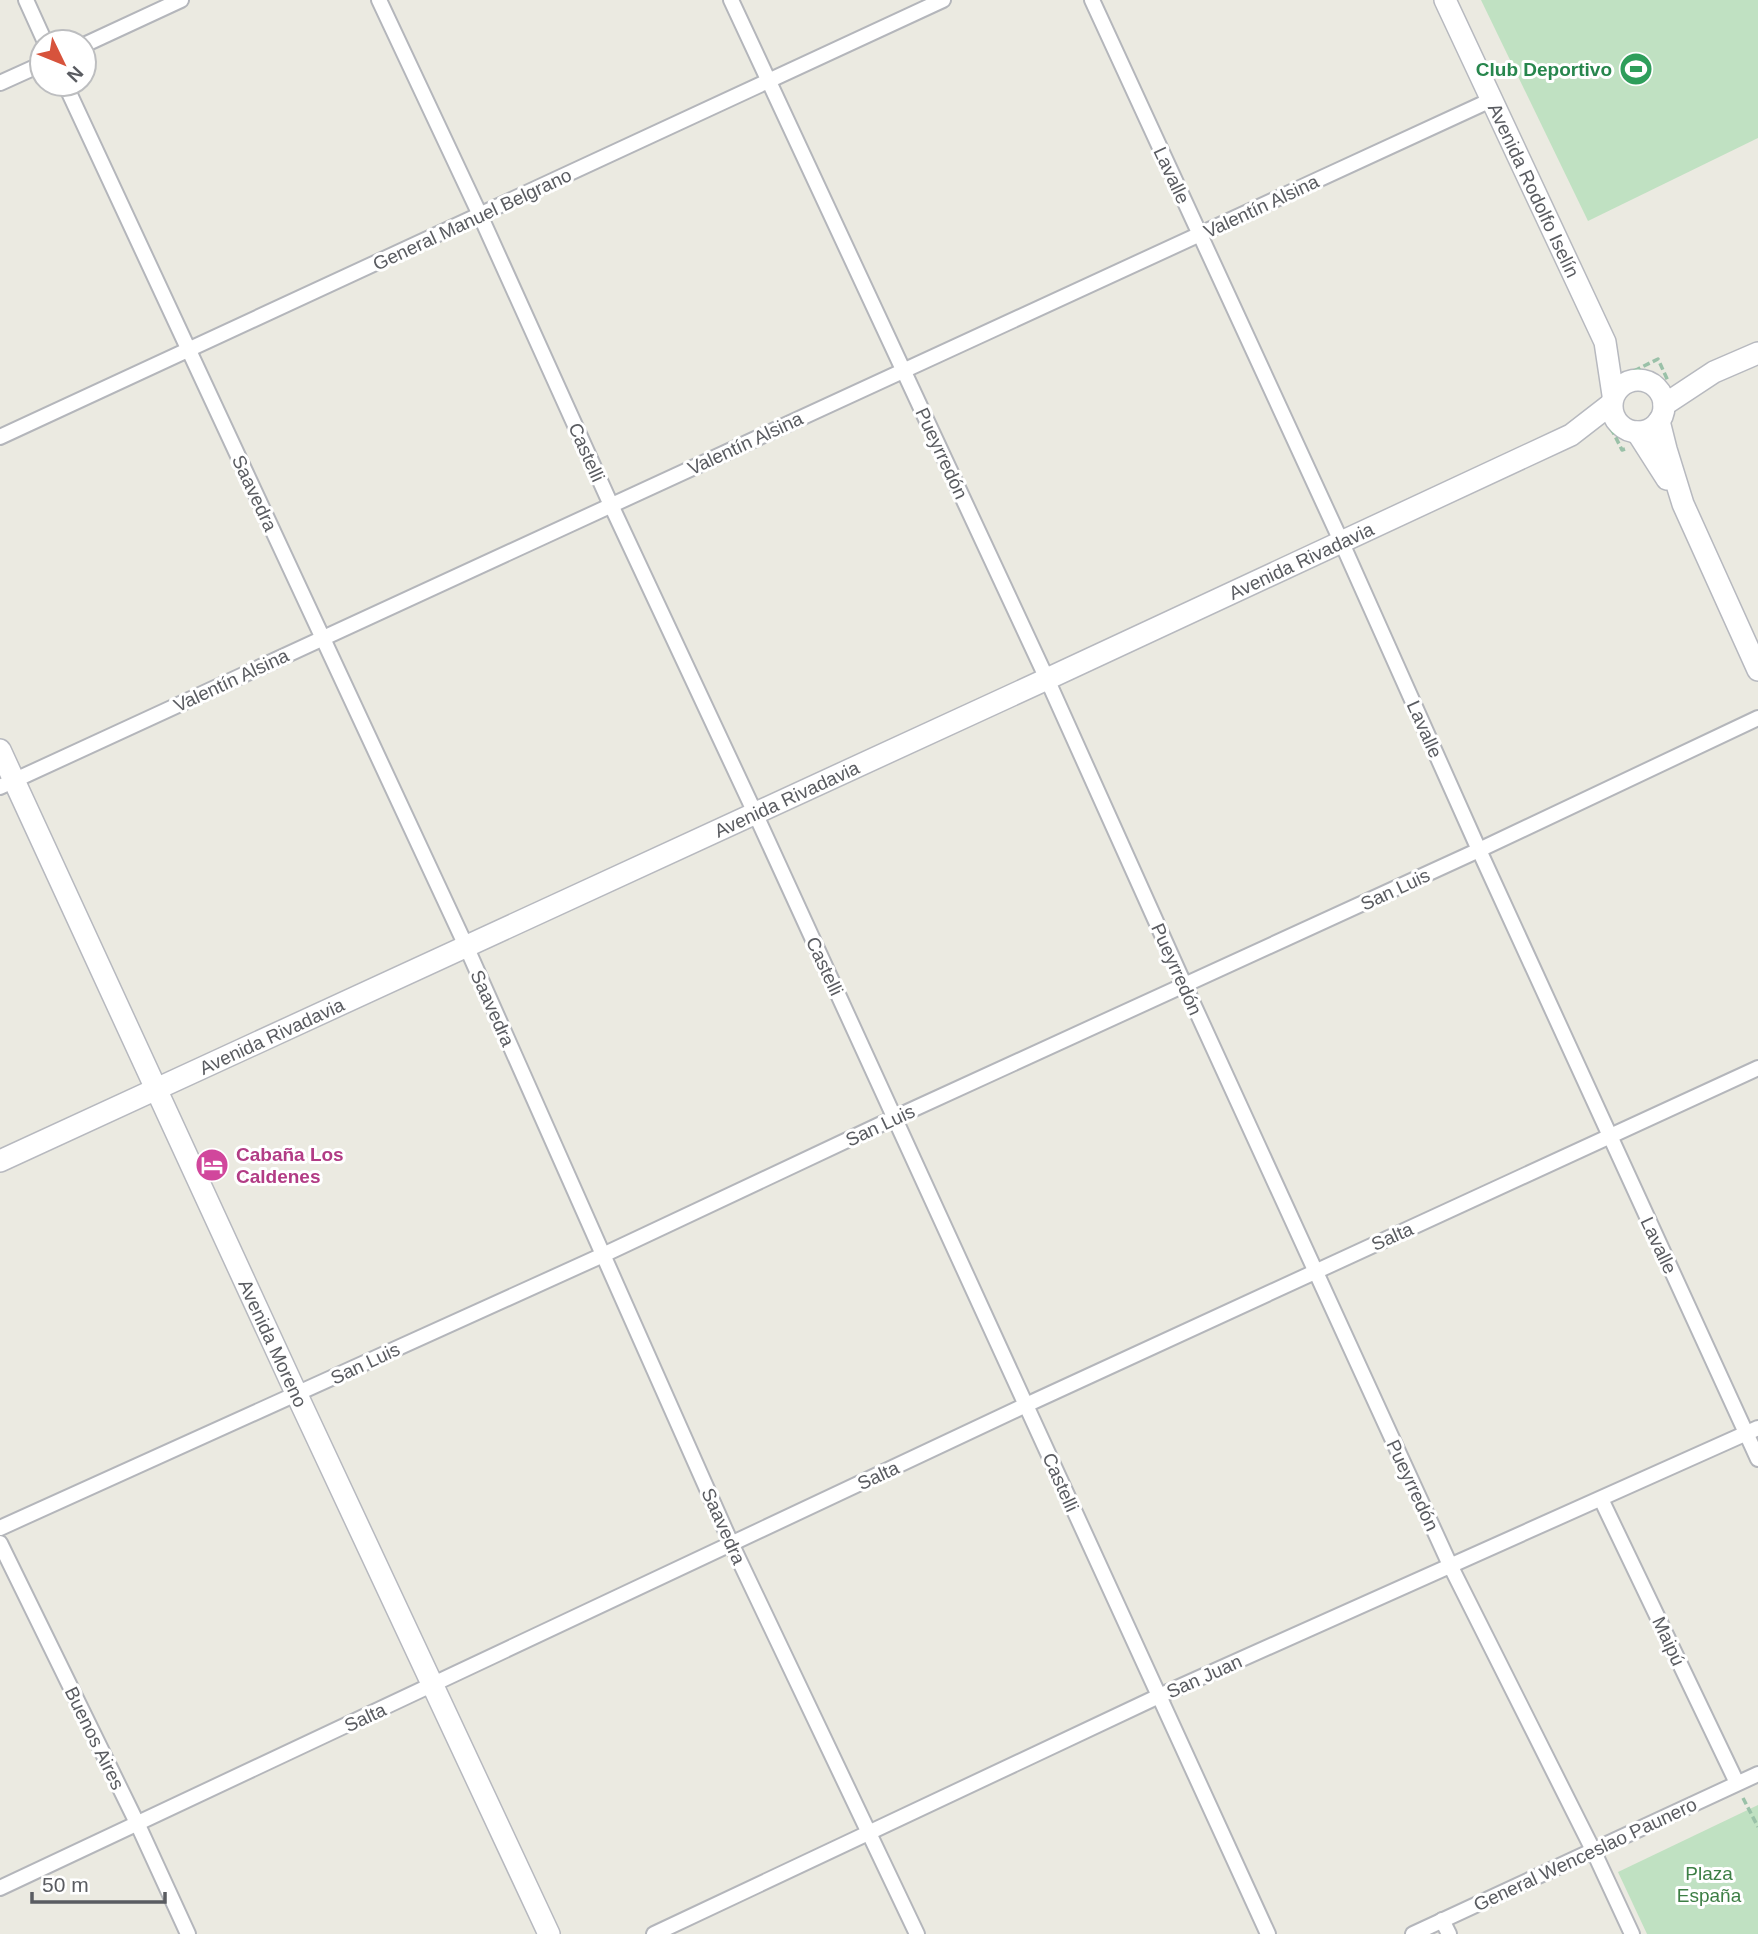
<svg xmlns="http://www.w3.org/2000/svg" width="1758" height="1934" font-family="Arial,sans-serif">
<rect width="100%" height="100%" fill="#ebeae1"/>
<!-- green -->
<g fill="#c0e1c2">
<path d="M1481,0H1758V138L1588,221Z"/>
<path d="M1758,1805V1934H1647L1618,1872Z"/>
</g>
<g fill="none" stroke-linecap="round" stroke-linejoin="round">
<defs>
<g id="street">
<path d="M26,0L45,42"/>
<path d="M379,0L480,215L611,505L755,813L1268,1934"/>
<path d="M731,0L1047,679L1185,986L1450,1565L1593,1850L1632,1934"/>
<path d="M1092,0L1341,541L1479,850L1758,1459"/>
<path d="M84,45L181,0"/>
<path d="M0,83L42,64"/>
<path d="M65,84L466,946L731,1543L917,1934"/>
<path d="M0,437L943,0"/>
<path d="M0,787L1491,100"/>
<path d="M1601,1499L1737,1783"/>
<path d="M0,1528L603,1255L894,1118L1479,850L1758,718"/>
<path d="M0,1543L138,1825L188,1934"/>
<path d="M0,1888L1026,1405L1758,1068"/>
<path d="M1442,1920L1449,1934"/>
<path d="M654,1934L1159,1696L1758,1428"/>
<path d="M1413,1934L1758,1774"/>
</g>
<g id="secondary">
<path id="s1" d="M1445,0L1605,342L1613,395"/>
<circle cx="1638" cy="406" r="26"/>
<path d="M1664,405L1714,372L1758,353"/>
<path d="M1659,421L1666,449L1683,504L1758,670"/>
<path d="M1637,432L1667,479"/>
<path id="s2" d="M0,750L297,1395L549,1934"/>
<path id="s3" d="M0,1161L1047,679L1571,435L1611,404"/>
</g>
</defs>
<!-- street casing -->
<use href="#street" stroke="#b4b6bb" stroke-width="18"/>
<!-- secondary casing -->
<use href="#secondary" stroke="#b7b9bf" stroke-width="24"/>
<!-- path -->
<g stroke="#9ac1a8" stroke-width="3.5" stroke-dasharray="7 3.5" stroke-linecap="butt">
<path d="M1634,371L1658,359L1668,381"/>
<path d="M1611,428L1622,450L1625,449"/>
<path d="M1743,1798L1758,1827"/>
</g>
<!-- street -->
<use href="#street" stroke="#fff" stroke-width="14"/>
<!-- secondary -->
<use href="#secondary" stroke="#fff" stroke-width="21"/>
</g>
<!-- icons -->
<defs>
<symbol id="stadium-disc" viewBox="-11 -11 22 22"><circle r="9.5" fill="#2e9e5b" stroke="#fff"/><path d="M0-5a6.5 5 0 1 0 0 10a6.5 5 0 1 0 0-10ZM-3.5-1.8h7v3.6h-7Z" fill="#fff"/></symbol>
<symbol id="hotel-disc" viewBox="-11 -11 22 22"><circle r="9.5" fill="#d1479c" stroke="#fff"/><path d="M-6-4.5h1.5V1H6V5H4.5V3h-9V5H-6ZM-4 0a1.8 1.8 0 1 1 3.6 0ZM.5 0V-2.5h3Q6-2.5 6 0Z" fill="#fff"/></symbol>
</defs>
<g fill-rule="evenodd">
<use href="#stadium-disc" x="1617" y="50" width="38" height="38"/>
<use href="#hotel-disc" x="193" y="1146" width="38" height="38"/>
</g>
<g text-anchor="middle" stroke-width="6" stroke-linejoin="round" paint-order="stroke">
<!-- leisure labels -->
<g font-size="19" font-weight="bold" fill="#27864d" stroke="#fff" text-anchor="end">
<text x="1612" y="76">Club Deportivo</text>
</g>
<!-- street labels -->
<g font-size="19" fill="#5a5c61" stroke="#fff">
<text transform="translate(1172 175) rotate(65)" y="7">Lavalle</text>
<text dy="7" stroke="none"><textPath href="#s1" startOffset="210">Avenida Rodolfo Iselín</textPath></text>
<text transform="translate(1261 206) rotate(-25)" y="7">Valentín Alsina</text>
<text transform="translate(472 219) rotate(-25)" y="7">General Manuel Belgrano</text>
<text transform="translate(745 443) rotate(-25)" y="7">Valentín Alsina</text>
<text transform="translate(587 452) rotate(66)" y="7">Castelli</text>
<text transform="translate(942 453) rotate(65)" y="7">Pueyrredón</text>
<text transform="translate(255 493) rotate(65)" y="7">Saavedra</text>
<text dy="7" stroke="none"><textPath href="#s3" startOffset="1433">Avenida Rivadavia</textPath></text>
<text transform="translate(231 680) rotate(-25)" y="7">Valentín Alsina</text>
<text transform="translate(1425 729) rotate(66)" y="7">Lavalle</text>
<text dy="7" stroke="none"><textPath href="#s3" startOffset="866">Avenida Rivadavia</textPath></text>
<text transform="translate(1395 889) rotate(-25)" y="7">San Luis</text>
<text transform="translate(825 966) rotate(65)" y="7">Castelli</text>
<text transform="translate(1177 969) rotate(66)" y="7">Pueyrredón</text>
<text transform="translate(493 1008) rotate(66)" y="7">Saavedra</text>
<text dy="7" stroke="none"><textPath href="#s3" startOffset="299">Avenida Rivadavia</textPath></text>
<text transform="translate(880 1125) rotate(-25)" y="7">San Luis</text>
<text transform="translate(1392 1236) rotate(-24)" y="7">Salta</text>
<text transform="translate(1659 1245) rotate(65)" y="7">Lavalle</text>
<text dy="7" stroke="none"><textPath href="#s2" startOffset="653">Avenida Moreno</textPath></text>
<text transform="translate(365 1363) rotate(-25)" y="7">San Luis</text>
<text transform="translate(878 1475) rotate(-25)" y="7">Salta</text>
<text transform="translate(1061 1482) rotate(66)" y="7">Castelli</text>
<text transform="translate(1413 1485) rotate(65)" y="7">Pueyrredón</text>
<text transform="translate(724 1526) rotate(66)" y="7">Saavedra</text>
<text transform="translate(1669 1641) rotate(65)" y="7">Maipú</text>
<text transform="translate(1204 1676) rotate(-24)" y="7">San Juan</text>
<text transform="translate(365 1717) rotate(-25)" y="7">Salta</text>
<text transform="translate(95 1738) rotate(64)" y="7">Buenos Aires</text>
<text transform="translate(1585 1854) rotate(-25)" y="7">General Wenceslao Paunero</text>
</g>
<!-- hotel labels -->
<g font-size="19" font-weight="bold" fill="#b23c85" stroke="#fff" text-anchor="start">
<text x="236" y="1161">Cabaña Los<tspan x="236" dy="22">Caldenes</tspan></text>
</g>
<!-- park labels -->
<g font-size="19" fill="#3c7e44" stroke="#fff">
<text x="1709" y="1880">Plaza<tspan x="1709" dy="22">España</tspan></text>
</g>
</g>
<!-- north arrow -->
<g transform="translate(63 63) rotate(133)"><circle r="33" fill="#ffffff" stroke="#bdbec0" stroke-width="2"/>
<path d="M0-5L12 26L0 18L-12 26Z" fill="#d7533c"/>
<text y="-10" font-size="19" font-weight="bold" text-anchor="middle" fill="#5a5c61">N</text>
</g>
<!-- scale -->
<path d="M32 1892v10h133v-10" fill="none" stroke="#5a5c61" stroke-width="3.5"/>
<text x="42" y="1892" font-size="21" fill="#5a5c61" stroke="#ffffff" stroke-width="5" paint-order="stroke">50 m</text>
</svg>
